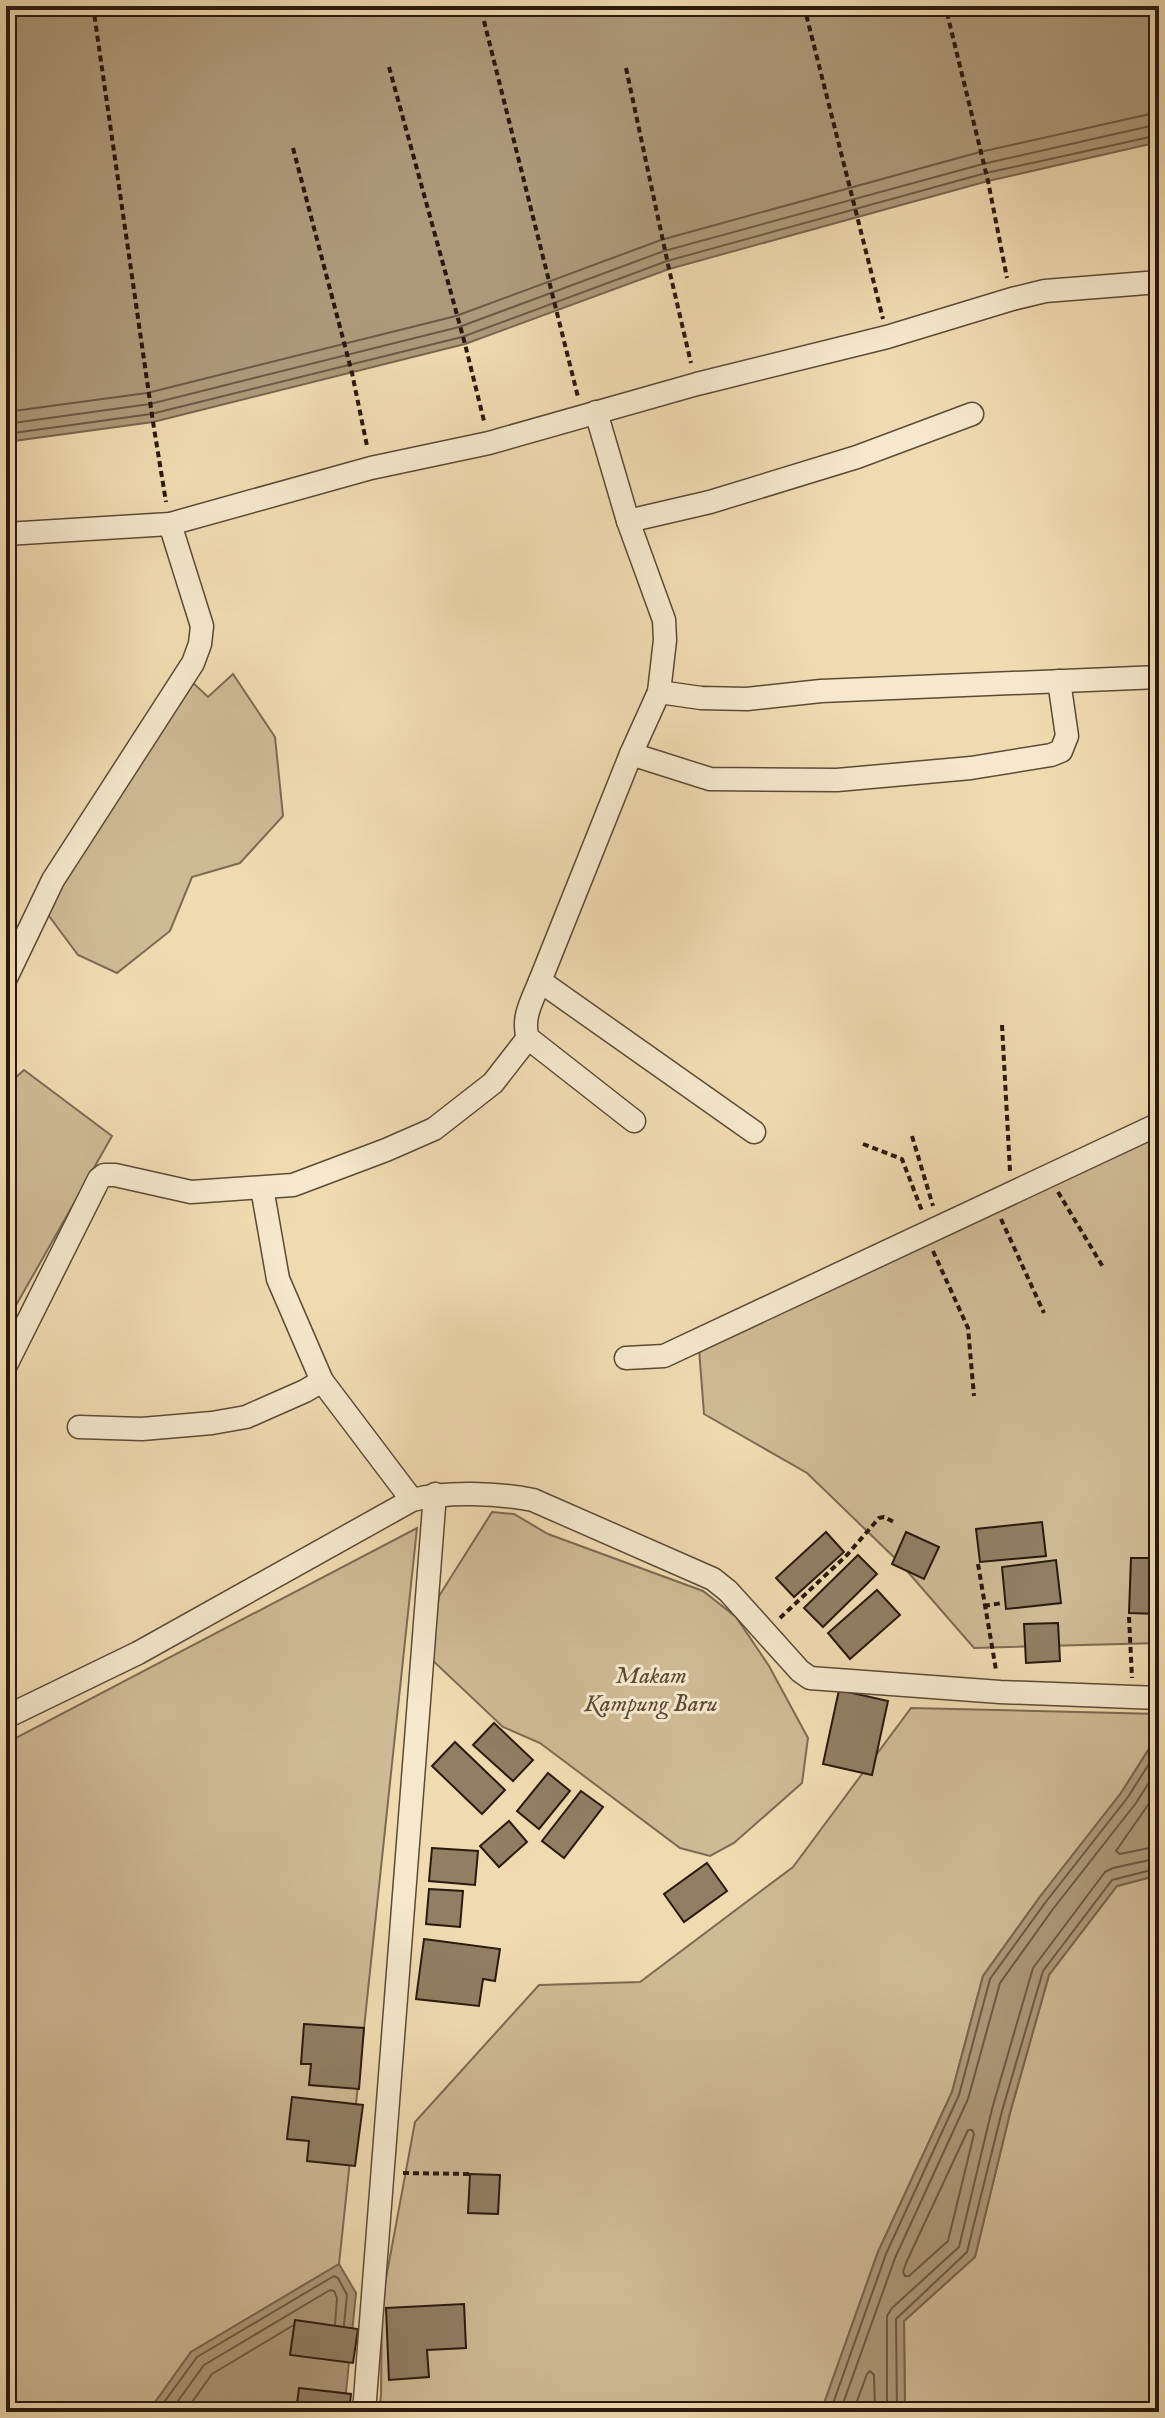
<svg xmlns="http://www.w3.org/2000/svg" width="1165" height="2418" font-family="'IM FELL English',serif">
<rect width="100%" height="100%" fill="#f0dbb1"/>
<filter id="stains"><feTurbulence type="fractalNoise" baseFrequency=".0025" numOctaves="4"/><feColorMatrix values="0 0 0 0 .2 0 0 0 0 .09 0 0 0 0 .02 0 0 0 .5 -.17"/></filter>
<radialGradient id="worn" r=".72"><stop offset=".6" stop-color="#630" stop-opacity="0"/><stop offset="1" stop-color="#630" stop-opacity=".3"/></radialGradient>
<!-- green -->
<g fill="#ceba95" stroke="#7c6a52" stroke-width="2">
<path d="M233,674L275,737L283,816L240,863L192,877L170,931L117,973L78,955L46,912L64,877L190,680L208,697Z"/>
<path d="M24,1070L112,1136L6,1323V1086Z"/>
<path d="M1159,1113V1643L974,1648L901,1564L807,1473L704,1414L698,1336Z"/>
<path d="M492,1512L514,1514L548,1534L703,1591L736,1617L769,1666L808,1738L802,1783L734,1843L710,1856L680,1848L540,1743L503,1727L430,1658L439,1596Z"/>
<path d="M417,1528L339,2264L191,2352L148,2412H6V1743Z"/>
<path d="M911,1708L1159,1714V1733L1121,1793L1039,1898L983,1976L952,2092L878,2252L821,2412H379L381,2395L382,2300L415,2122L539,1985L640,1982L793,1867Z"/>
<path d="M1159,1875V2412H905L904,2321L975,2257L1010,2113L1049,1975L1117,1886Z"/>
</g>
<!-- water -->
<g fill="#ad997a" stroke="#79664f" stroke-width="2">
<path d="M6,6H1159V142L988,181L669,269L465,344L153,422L6,442Z"/>
<path d="M1159,1733V1875L1117,1886L1049,1975L1010,2113L975,2257L904,2321L905,2412H821L878,2252L952,2092L983,1976L1039,1898L1121,1793Z"/>
<path d="M339,2264L356,2293L344,2412H148L191,2352Z"/>
</g>
<g fill="none" stroke-linecap="round" stroke-linejoin="round">
<!-- shore -->
<g stroke="#6c5944" stroke-width="2">
<path d="M6,412L147,393L456,316L661,240L980,152L1159,112"/>
<path d="M6,424L150,404L459,327L664,251L983,164L1159,124"/>
<path d="M6,434L151,414L462,337L667,261L986,173L1159,135"/>
<path d="M1159,1789L1116,1851L1120,1854L1159,1846"/>
<path d="M968,2130H972L974,2134L948,2241L909,2276H905L903,2272L906,2263Z"/>
<path d="M157,2412L197,2357L334,2276L338,2278L347,2295L344,2325"/>
<path d="M170,2412L204,2365L330,2290L334,2291L337,2298L335,2324"/>
<path d="M185,2412L212,2374L292,2326"/>
<path d="M830,2412L886,2254L959,2095L990,1979L1045,1903L1128,1797L1159,1748"/>
<path d="M840,2412L895,2258L968,2099L1000,1983L1053,1909L1136,1803L1159,1767"/>
<path d="M853,2412L867,2374L870,2371L874,2375L875,2412"/>
<path d="M887,2412V2316L892,2308L959,2247L992,2109L1033,1968L1105,1872L1113,1868L1159,1858"/>
<path d="M897,2412L896,2319L967,2252L1002,2111L1043,1971L1112,1880L1159,1868"/>
</g>
</g>
<!-- building -->
<g fill="#917e63" stroke="#2a190e" stroke-width="2">
<path d="M1042,1522L1046,1556L980,1562L976,1529Z"/>
<path d="M826,1532L844,1552L794,1597L776,1578Z"/>
<path d="M906,1532L939,1547L924,1579L892,1564Z"/>
<path d="M858,1555L877,1574L823,1627L804,1608Z"/>
<path d="M1131,1558H1159V1614L1129,1613Z"/>
<path d="M1056,1560L1061,1603L1006,1609L1002,1567Z"/>
<path d="M877,1590L900,1615L850,1659L828,1633Z"/>
<path d="M1058,1623L1060,1661L1026,1663L1024,1624Z"/>
<path d="M839,1690L888,1701L872,1775L823,1764Z"/>
<path d="M494,1723L533,1760L513,1781L473,1745Z"/>
<path d="M455,1742L505,1790L482,1814L432,1766Z"/>
<path d="M548,1773L570,1791L539,1829L517,1811Z"/>
<path d="M581,1791L603,1807L564,1858L542,1841Z"/>
<path d="M509,1821L527,1842L499,1867L480,1846Z"/>
<path d="M432,1848L478,1851L475,1885L429,1881Z"/>
<path d="M707,1863L727,1891L684,1922L664,1894Z"/>
<path d="M429,1889L463,1891L460,1927L426,1924Z"/>
<path d="M424,1939L500,1949L495,1981L483,1979L479,2006L416,1999Z"/>
<path d="M304,2024L364,2028L359,2089L309,2085L311,2064H301Z"/>
<path d="M292,2097L363,2105L355,2166L307,2161L309,2141L287,2139Z"/>
<path d="M470,2174L500,2175L498,2214L468,2213Z"/>
<path d="M464,2304L466,2348L427,2350L429,2377L389,2380L386,2308Z"/>
<path d="M295,2320L358,2329L353,2363L290,2355Z"/>
<path d="M299,2388L351,2394L349,2412H296Z"/>
</g>
<g fill="none" stroke-linecap="round" stroke-linejoin="round">
<defs>
<g id="minor">
<path d="M596,412L628,521L664,620L665,640L659,692L631,754L540,981C533,999 521,1018 528,1038L634,1121"/>
<path d="M628,521L710,502L857,457L972,414"/>
<path d="M6,534L170,524L371,468L489,443L697,384L887,337L1012,299L1045,291L1159,282"/>
<path d="M659,692L701,698L747,699L821,691L1159,677"/>
<path d="M631,754L710,779L837,780L971,768L1051,755L1061,751L1067,736L1059,681"/>
<path d="M6,978L53,880L193,663L200,644L202,626L170,524"/>
<path d="M540,981L754,1132"/>
<path d="M262,1188L278,1279L322,1381L412,1500"/>
<path d="M626,1358L664,1356L1159,1124"/>
<path d="M6,1365L99,1179L104,1175H115L191,1192L293,1185L386,1150L434,1129L493,1083L528,1038"/>
<path d="M79,1427L142,1429L212,1423L246,1417L305,1391L322,1381"/>
<path d="M6,1717L138,1653L412,1500C447,1491 497,1493 533,1500L713,1579L728,1591L800,1671L810,1678L1000,1692L1159,1698"/>
<path d="M364,2412L435,1494"/>
</g>
</defs>
<!-- minor casing -->
<use href="#minor" stroke="#5c4a37" stroke-width="25"/>
<!-- path -->
<g stroke="#2a190e" stroke-width="4" stroke-dasharray="6 4" stroke-linecap="butt">
<path d="M93,6L153,422L166,502"/>
<path d="M804,6L883,319"/>
<path d="M947,13L988,181L1007,278"/>
<path d="M484,21L578,397"/>
<path d="M389,67L465,344L484,421"/>
<path d="M626,68L669,269L691,363"/>
<path d="M293,148L352,373L367,446"/>
<path d="M1002,1025L1010,1171"/>
<path d="M912,1136L933,1206"/>
<path d="M863,1144L902,1159L922,1211"/>
<path d="M1058,1192L1103,1267"/>
<path d="M1001,1219L1044,1313"/>
<path d="M933,1251L968,1328L974,1396"/>
<path d="M978,1564L996,1670"/>
<path d="M984,1606L1002,1603"/>
<path d="M1129,1617L1132,1678"/>
<path d="M780,1618L847,1555L879,1518L884,1517L894,1522"/>
<path d="M403,2173L470,2174"/>
</g>
<!-- minor -->
<use href="#minor" stroke="#f5e8cc" stroke-width="22"/>
</g>
<g text-anchor="middle" stroke-width="6" stroke-linejoin="round" paint-order="stroke">
<!-- park labels -->
<g font-size="24" font-style="italic" fill="#5b4936" stroke="#f5e8cc">
<text x="651" y="1683">Makam<tspan x="651" dy="28">Kampung Baru</tspan></text>
</g>
</g>
<!-- margin -->
<rect width="1165" height="2418" fill="none" stroke="#f0dbb1" stroke-width="32"/>
<rect x="8" y="8" width="1149" height="2402" fill="none" stroke="#2a190e" stroke-width="4"/>
<rect x="16" y="16" width="1133" height="2386" fill="none" stroke="#2a190e" stroke-width="2"/>
<rect width="100%" height="100%" filter="url(#stains)"/>
<rect width="100%" height="100%" fill="url(#worn)"/>
</svg>
